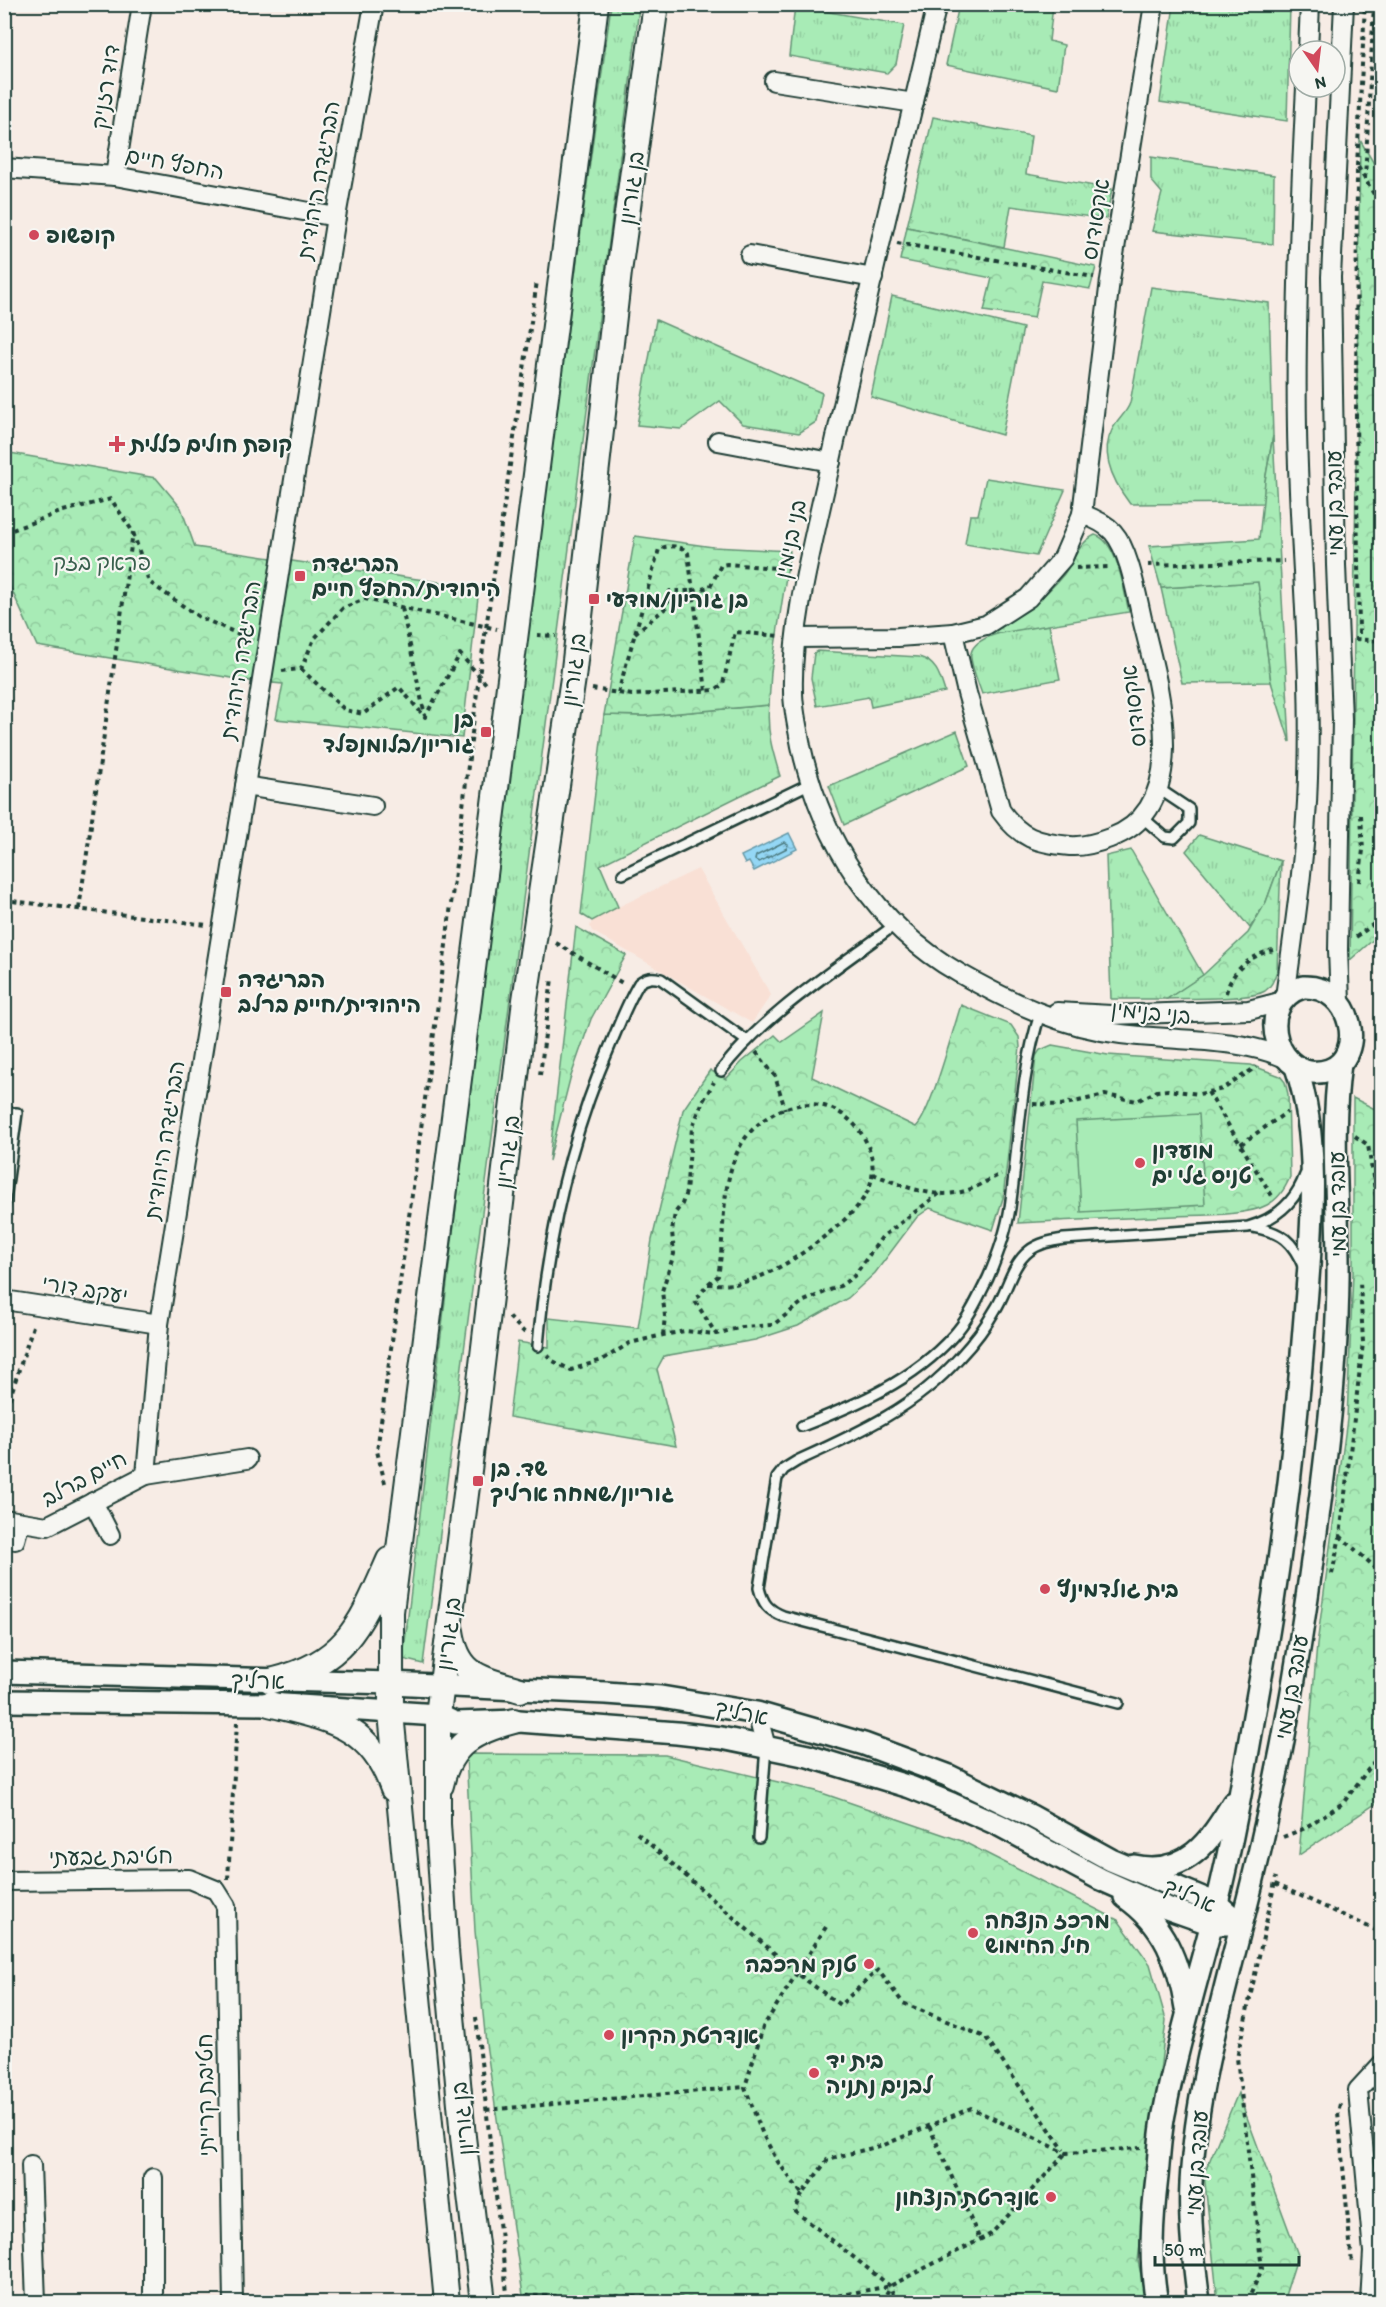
<svg xmlns="http://www.w3.org/2000/svg" width="1386" height="2307" font-family="Itim,'Playpen Sans Hebrew',sans-serif">
<defs>
<pattern id="grass-tufts" width="24" height="20" patternUnits="userSpaceOnUse" patternTransform="scale(1.5)"><rect width="24" height="20" fill="#a8ebb6"/><path d="M3 7l-1-3M5 7V3M7 7l1-3M15 17l-1-3M17 17v-4M19 17l1-3" fill="none" stroke="#90ca9d"/></pattern>
<pattern id="park-crowns" width="20" height="18" patternUnits="userSpaceOnUse" patternTransform="scale(1.5)"><rect width="20" height="18" fill="#a8ebb6"/><path d="M2 6a3 3 0 1 1 6 0M12 15a3 3 0 1 1 6 0" fill="none" stroke="#90ca9d"/></pattern>
<pattern id="water-ripples" width="26" height="14" patternUnits="userSpaceOnUse" patternTransform="scale(1.5)"><rect width="26" height="14" fill="#94d7f5"/><path d="M2 4q2-2 4 0t4 0M15 11q2-2 4 0t4 0" fill="none" stroke="#7fb9d3"/></pattern>
</defs>
<rect width="100%" height="100%" fill="#f7ece5"/>
<filter id="ink" filterUnits="userSpaceOnUse"><feTurbulence type="fractalNoise" baseFrequency=".0167" numOctaves="2"/><feDisplacementMap in="SourceGraphic" scale="12" xChannelSelector="R" yChannelSelector="G"/><feConvolveMatrix kernelMatrix="1 2 1 2 8 2 1 2 1" color-interpolation-filters="sRGB"/></filter>
<g filter="url(#ink)">
<!-- built -->
<path fill="#f9e0d5" d="M698,869L771,995L752,1023L592,931L590,926L592,921L597,917Z"/>
<!-- grass -->
<g fill="url(#grass-tufts)" stroke="#649475" stroke-width="1.5">
<path d="M611,5H639L636,36L423,1664L403,1659L495,874Z"/>
<path d="M959,5H1053L1049,41L1064,45L1058,88L946,65Z"/>
<path d="M1174,5H1290L1287,121L1160,102Z"/>
<path d="M795,6L904,25L896,64L887,73L789,56Z"/>
<path d="M933,117L1031,136L1026,174L1112,189L1106,219L1011,206L1004,247L907,227Z"/>
<path d="M1151,157L1274,175L1273,244L1152,231L1162,193L1151,180Z"/>
<path d="M1151,287L1269,303L1273,436L1265,481L1264,503L1130,504C1115,484 1099,455 1112,430C1117,420 1126,414 1130,403Z"/>
<path d="M892,296L1023,328L1002,435L871,397Z"/>
<path d="M656,320L822,393L816,422L799,433L743,424L720,401L681,429L637,425Z"/>
<path d="M986,478L1065,490L1036,556L965,544L970,515H978Z"/>
<path d="M1258,582L1271,682L1182,683L1161,588Z"/>
<path d="M1049,625L1060,679L982,694C979,685 969,661 971,653C976,631 1030,628 1049,625Z"/>
<path d="M817,651L919,657C937,662 940,676 945,692L871,707L869,697L817,706L811,678L814,653Z"/>
<path d="M769,705C766,731 773,753 780,776L600,865L618,907L592,921L581,914L604,715L645,716Z"/>
<path d="M957,731L969,766L844,825L829,786Z"/>
<path d="M1199,835L1281,861L1266,902L1250,928L1186,851Z"/>
<path d="M1131,850L1203,975L1167,999H1111L1106,856Z"/>
</g>
<!-- park -->
<g fill="url(#park-crowns)" stroke="#649475" stroke-width="1.5">
<path d="M1360,140L1382,177V932L1350,960Z"/>
<path d="M907,227L1096,267L1090,289L1042,281L1034,318L984,311L992,278L900,260Z"/>
<path d="M1273,436L1290,742L1271,682L1258,582L1161,588L1149,546L1259,539L1265,481Z"/>
<path d="M4,452L156,478L181,508L195,547L479,588L462,738L276,719L283,684L250,681L37,646L5,575Z"/>
<path d="M1095,535C1118,541 1124,592 1129,612L988,635C1016,618 1043,600 1064,574C1074,561 1079,542 1095,535Z"/>
<path d="M635,536L713,547L790,551L771,672L769,705L645,716L604,715Z"/>
<path d="M1281,861L1277,971C1274,979 1272,986 1265,991C1251,1000 1187,998 1167,999L1203,975L1248,933L1266,902Z"/>
<path d="M576,927L626,955L591,1019L570,1079L549,1161Z"/>
<path d="M961,1005L1011,1025L1019,1037L1020,1047L1003,1198L993,1230L930,1208L917,1217L875,1273L848,1298L798,1326L755,1340L664,1356L657,1369L676,1446L509,1417L518,1342L549,1347V1318L638,1328L652,1240L683,1110L710,1070L726,1079L742,1062L775,1035L782,1042L824,1013L812,1077L916,1127C931,1113 953,1029 961,1005Z"/>
<path d="M1052,1045L1108,1055L1251,1065L1280,1076L1285,1082L1288,1094L1290,1177C1285,1189 1279,1199 1267,1205C1247,1216 1200,1215 1176,1216C1123,1218 1071,1220 1018,1223L1036,1056L1040,1050Z"/>
<path d="M1353,1098L1379,1111L1382,1133L1381,1800L1299,1855L1317,1645L1347,1419L1353,1273Z"/>
<path d="M466,1754L665,1755L816,1791L962,1841L1118,1920L1150,1964L1166,2020L1138,2261L1147,2302H524L486,2044L475,1931Z"/>
<path d="M1238,2093L1298,2255L1283,2302H1218L1204,2174Z"/>
</g>
<!-- garden -->
<path fill="#a8ebb6" stroke="#649475" stroke-width="1.5" d="M1199,1114L1205,1205L1081,1212L1076,1121Z"/>
<!-- water -->
<path fill="url(#water-ripples)" stroke="#6599a8" stroke-width="1.5" d="M789,833L797,849L754,871L749,862L745,864L741,856Z"/>
<g fill="none" stroke-linecap="round" stroke-linejoin="round">
<!-- shore -->
<path stroke="#4e7b81" stroke-width="1.5" d="M784,842L788,844L787,848L759,862L755,860L756,856Z"/>
<defs>
<g id="service">
<path d="M1143,818L1165,837L1174,838L1189,823V809L1159,789"/>
<path d="M623,874L811,783"/>
<path d="M721,1071C763,1015 839,967 896,924"/>
<path d="M4,1113H17L4,1207"/>
<path d="M1253,1227C1282,1232 1293,1241 1304,1268"/>
<path d="M538,1346C547,1242 568,1142 610,1046C619,1025 627,1003 639,983C647,977 652,977 661,979L747,1041"/>
<path d="M802,1426C856,1405 913,1381 953,1336C968,1320 978,1298 988,1278C998,1255 1006,1233 1010,1208C1019,1143 1020,1074 1041,1011"/>
<path d="M1118,1703L783,1616C768,1610 763,1604 759,1588L777,1478L784,1469L797,1461C856,1434 915,1408 959,1358C973,1343 985,1328 995,1310C1007,1292 1011,1265 1029,1251C1039,1243 1051,1241 1064,1239L1248,1227C1276,1219 1295,1203 1305,1175"/>
<path d="M759,1838L766,1747"/>
</g>
<g id="minor">
<path d="M937,4C901,158 863,311 830,465C815,536 791,620 793,691C793,710 798,729 801,746C821,840 875,925 959,973C1010,1002 1062,1027 1121,1034C1174,1041 1236,1037 1285,1058"/>
<path d="M1308,51L1310,4"/>
<path d="M774,81L914,103"/>
<path d="M4,168L115,176L336,217"/>
<path d="M115,176L142,4"/>
<path d="M750,255L873,278"/>
<path d="M718,441L831,462"/>
<path d="M953,633L967,693L1001,811C1020,838 1037,843 1070,846C1084,847 1097,843 1110,838C1194,808 1159,687 1143,623C1137,598 1130,551 1113,532C1105,523 1093,518 1082,514"/>
<path d="M796,638L898,637L953,633L986,625L1028,598L1063,558L1082,514L1110,280L1154,4"/>
<path d="M245,786L373,806"/>
<path d="M1285,997C1295,924 1306,851 1308,778C1312,662 1299,546 1297,430C1295,316 1300,201 1306,87"/>
<path d="M1340,1002L1338,950L1342,719L1336,565L1331,277L1344,4"/>
<path d="M1057,1012L1111,1015L1249,1010L1280,1002"/>
<path d="M4,1300L159,1324"/>
<path d="M146,1475L247,1459"/>
<path d="M93,1502L110,1535"/>
<path d="M4,1519L47,1526L146,1475L159,1324L336,217L374,4"/>
<path d="M15,1540L20,1522"/>
<path d="M757,1713L766,1747"/>
<path d="M4,1881L189,1879L216,1890L226,1906L233,2302"/>
<path d="M31,2165L36,2302"/>
<path d="M153,2178V2302"/>
<path d="M1370,2302L1373,2252L1358,2090L1382,2064"/>
</g>
<g id="tertiary">
<path d="M1303,987C1354,985 1366,1057 1329,1070C1278,1087 1251,1003 1303,987Z"/>
<path d="M4,1672L390,1683L606,1693L661,1697L757,1713L864,1744L947,1775L1031,1816L1111,1860L1217,1904L1240,1924"/>
<path d="M4,1701L269,1704L438,1715L455,1723L519,1721L677,1733L721,1738L808,1756L910,1787L952,1804L999,1825L1100,1879L1161,1906L1212,1924H1240"/>
<path d="M1134,1866C1186,1877 1210,1841 1233,1803"/>
<path d="M1125,1897C1164,1924 1179,1962 1186,2008"/>
<path d="M1157,2302C1149,2262 1152,2219 1157,2177C1159,2155 1160,2131 1165,2109C1178,2041 1199,1974 1216,1907C1232,1844 1243,1780 1254,1716C1278,1584 1295,1451 1305,1317C1311,1238 1322,1143 1296,1067"/>
<path d="M1199,2302C1194,2263 1189,2223 1191,2183C1197,2068 1236,1957 1261,1845C1280,1763 1295,1680 1307,1597C1322,1491 1337,1385 1338,1278C1339,1207 1330,1134 1340,1064"/>
</g>
<g id="secondary">
<path d="M451,1631C458,1677 482,1678 520,1690"/>
<path d="M271,1681C347,1662 360,1626 389,1560"/>
<path d="M269,1704C328,1719 371,1724 393,1789"/>
<path d="M441,1785C450,1743 476,1731 514,1721"/>
<path d="M447,2302L391,1713V1612L596,4"/>
<path d="M483,2302L463,2137L446,1950L438,1824V1715L476,1415L525,1000L573,678L619,272L656,4"/>
</g>
</defs>
<!-- service casing -->
<use href="#service" stroke="#1f3d34" stroke-width="14"/>
<!-- minor casing -->
<use href="#minor" stroke="#1f3d34" stroke-width="22"/>
<!-- tertiary casing -->
<use href="#tertiary" stroke="#1f3d34" stroke-width="26"/>
<!-- secondary casing -->
<use href="#secondary" stroke="#1f3d34" stroke-width="28"/>
<!-- path -->
<g stroke="#1f3d34" stroke-width="4" stroke-dasharray="4.5 4.5" stroke-linecap="butt">
<path d="M1358,167L1382,208"/>
<path d="M1365,179L1374,4"/>
<path d="M897,243L1094,277"/>
<path d="M4,533L63,511L111,499L133,532L149,582L199,617L253,640"/>
<path d="M1148,565L1284,561"/>
<path d="M1076,568L1110,567"/>
<path d="M402,608L425,716"/>
<path d="M635,633L667,607L670,591H693L710,587L721,565L727,564L789,569"/>
<path d="M1359,634L1356,418L1357,166L1365,4"/>
<path d="M537,635L556,636"/>
<path d="M1355,639L1382,641"/>
<path d="M301,669L345,710L363,714L399,687L425,717L460,654L488,686"/>
<path d="M282,671L301,669L314,639L343,608L365,599L497,629"/>
<path d="M592,689L632,695L715,690L723,684L735,632L780,636"/>
<path d="M618,693L659,549C668,545 682,545 688,553L706,691"/>
<path d="M1359,882L1363,850L1361,815"/>
<path d="M4,900L207,925"/>
<path d="M79,909L133,532"/>
<path d="M1356,937L1382,918"/>
<path d="M556,943L624,984"/>
<path d="M1226,993C1232,970 1251,955 1273,950"/>
<path d="M756,1052L775,1076L785,1109"/>
<path d="M540,1075L552,978"/>
<path d="M1208,1092L1274,1199"/>
<path d="M1033,1104L1061,1105L1105,1095L1137,1101L1157,1091L1168,1090L1199,1094L1223,1089L1256,1067"/>
<path d="M1355,1136L1368,1145L1382,1235"/>
<path d="M1241,1144L1287,1112"/>
<path d="M873,1174C901,1185 931,1199 961,1192C975,1189 988,1180 1001,1174"/>
<path d="M708,1284C717,1284 727,1285 735,1284C763,1279 794,1260 816,1243C834,1229 860,1210 869,1188C882,1155 858,1115 824,1106C793,1098 758,1117 742,1143C719,1182 726,1233 718,1276L708,1284L695,1301L716,1334"/>
<path d="M509,1317L527,1335"/>
<path d="M663,1335L665,1316L662,1291L674,1254L672,1231L675,1213L682,1204L686,1192L692,1128L703,1101L714,1082"/>
<path d="M547,1355L553,1361L571,1370L602,1360L630,1343L663,1335L685,1331L716,1334L742,1327L773,1325L804,1301L840,1286L854,1276L882,1237L940,1193"/>
<path d="M4,1416L34,1323"/>
<path d="M385,1483L377,1451L446,945L479,676L537,281"/>
<path d="M1340,1536L1379,1571L1382,1580"/>
<path d="M1332,1574L1340,1536L1363,1343L1360,1281"/>
<path d="M637,1833L798,1974L840,2005L878,1970L903,2003L985,2037L1064,2150"/>
<path d="M1283,1837L1303,1829L1343,1803L1382,1751"/>
<path d="M228,1879L237,1722"/>
<path d="M1275,1884L1382,1933"/>
<path d="M826,1927L763,2027L745,2087L763,2135L778,2162L802,2194L828,2159L884,2145L971,2108L1066,2153L1141,2148"/>
<path d="M476,2017L508,2302"/>
<path d="M1340,2104L1338,2112L1352,2264"/>
<path d="M486,2110L745,2087"/>
<path d="M929,2126L980,2240"/>
<path d="M802,2194L795,2211L890,2286L896,2302"/>
<path d="M507,2296H604L776,2302"/>
<path d="M803,2302L890,2286L991,2234L1066,2153"/>
<path d="M882,2302L890,2287"/>
<path d="M1247,2302L1262,2269L1237,2058L1276,1877"/>
</g>
<!-- service -->
<use href="#service" stroke="#f6f6f2" stroke-width="9"/>
<!-- minor -->
<use href="#minor" stroke="#f6f6f2" stroke-width="18"/>
<!-- tertiary -->
<use href="#tertiary" stroke="#f6f6f2" stroke-width="21"/>
<!-- secondary -->
<use href="#secondary" stroke="#f6f6f2" stroke-width="24"/>
</g>
</g>
<!-- markers -->
<g fill="#d1495b" stroke="#f6f6f2" stroke-width="2">
<circle cx="34" cy="235" r="6"/>
<path d="M114 435h6v6h6v6h-6v6h-6v-6h-6v-6h6z"/>
<rect x="294" y="570" width="12" height="12" rx="3"/>
<rect x="588" y="593" width="12" height="12" rx="3"/>
<rect x="480" y="726" width="12" height="12" rx="3"/>
<rect x="220" y="986" width="12" height="12" rx="3"/>
<circle cx="1140" cy="1163" r="6"/>
<rect x="472" y="1475" width="12" height="12" rx="3"/>
<circle cx="1045" cy="1589" r="6"/>
<circle cx="973" cy="1933" r="6"/>
<circle cx="869" cy="1964" r="6"/>
<circle cx="609" cy="2035" r="6"/>
<circle cx="814" cy="2073" r="6"/>
<circle cx="1051" cy="2197" r="6"/>
</g>
<g text-anchor="middle" stroke-width="4.5" stroke-linejoin="round" paint-order="stroke">
<!-- street labels -->
<g font-size="22" fill="#1f3d34" stroke="#f6f6f2">
<text transform="translate(105 87) rotate(-81)" y="8">דוד רזניק</text>
<text transform="translate(175 163) rotate(10)" y="8">החפץ חיים</text>
<text transform="translate(318 180) rotate(-80)" y="8">הבריגדה היהודית</text>
<text transform="translate(631 188) rotate(-82)" y="8">בן גוריון</text>
<text transform="translate(1095 219) rotate(-81)" y="8">אקסודוס</text>
<text transform="translate(1334 503) rotate(-91)" y="8">עובד בן עמי</text>
<text transform="translate(790 539) rotate(-78)" y="8">בני בנימין</text>
<text transform="translate(240 660) rotate(-81)" y="8">הבריגדה היהודית</text>
<text transform="translate(573 670) rotate(-83)" y="8">בן גוריון</text>
<text transform="translate(1133 706) rotate(-97)" y="8">אקסודוס</text>
<text transform="translate(1151 1012) rotate(6)" y="8">בני בנימין</text>
<text transform="translate(164 1140) rotate(-81)" y="8">הבריגדה היהודית</text>
<text transform="translate(507 1152) rotate(-83)" y="8">בן גוריון</text>
<text transform="translate(1337 1204) rotate(-91)" y="8">עובד בן עמי</text>
<text transform="translate(85 1289) rotate(9)" y="8">יעקב דורי</text>
<text transform="translate(84 1478) rotate(-28)" y="8">חיים ברלב</text>
<text transform="translate(448 1634) rotate(-83)" y="8">בן גוריון</text>
<text transform="translate(258 1680) rotate(2)" y="8">ארליך</text>
<text transform="translate(1291 1687) rotate(-80)" y="8">עובד בן עמי</text>
<text transform="translate(742 1712) rotate(12)" y="8">ארליך</text>
<text transform="translate(111 1856) rotate(-1)" y="8">חטיבת גבעתי</text>
<text transform="translate(1190 1895) rotate(24)" y="8">ארליך</text>
<text transform="translate(205 2095) rotate(-91)" y="8">חטיבת קרייתי</text>
<text transform="translate(462 2119) rotate(-96)" y="8">בן גוריון</text>
<text transform="translate(1196 2163) rotate(-86)" y="8">עובד בן עמי</text>
</g>
<!-- poi labels -->
<g font-size="22" font-weight="bold" fill="#1f3d34" stroke="#f6f6f2" text-anchor="start">
<text x="46" y="243">קופשופ</text>
<text x="130" y="452">קופת חולים כללית</text>
<text x="312" y="571">הבריגדה<tspan x="312" dy="25">היהודית/החפץ חיים</tspan></text>
<text x="606" y="607">בן גוריון/מודעי</text>
<text x="474" y="727" text-anchor="end">בן<tspan x="474" dy="25">גוריון/בלומנפלד</tspan></text>
<text x="238" y="987">הבריגדה<tspan x="238" dy="25">היהודית/חיים ברלב</tspan></text>
<text x="1152" y="1158">מועדון<tspan x="1152" dy="25">טניס גלי ים</tspan></text>
<text x="490" y="1476">שד. בן<tspan x="490" dy="25">גוריון/שמחה ארליך</tspan></text>
<text x="1057" y="1597">בית גולדמינץ</text>
<text x="985" y="1928">מרכז הנצחה<tspan x="985" dy="25">חיל החימוש</tspan></text>
<text x="857" y="1972" text-anchor="end">טנק מרכבה</text>
<text x="621" y="2043">אנדרטת הקרון</text>
<text x="826" y="2068">בית יד<tspan x="826" dy="25">לבנים נתניה</tspan></text>
<text x="1039" y="2205" text-anchor="end">אנדרטת הנצחון</text>
</g>
<!-- park labels -->
<g font-size="22" fill="#3a604e" stroke="#f6f6f2">
<text x="102" y="570">פראק בזק</text>
</g>
</g>
<!-- margin -->
<rect width="1386" height="2307" fill="none" stroke="#f6f6f2" stroke-width="24"/>
<rect x="12" y="12" width="1362" height="2283" fill="none" stroke="#1f3d34" stroke-width="2" filter="url(#ink)"/>
<!-- north arrow -->
<g transform="translate(1317 69) rotate(166)"><circle r="28" fill="#f6f6f2" stroke="#a0aca6" stroke-width="1.5"/>
<path d="M0-4.5L10 22L0 15L-10 22Z" fill="#d1495b"/>
<text y="-9" font-size="16" font-weight="bold" text-anchor="middle" fill="#1f3d34">N</text>
</g>
<!-- scale -->
<path d="M1155 2256v9h144v-9" fill="none" stroke="#1f3d34" stroke-width="3"/>
<text x="1164" y="2256" font-size="18" fill="#1f3d34" stroke="#f6f6f2" stroke-width="4.5" paint-order="stroke">50 m</text>
</svg>
